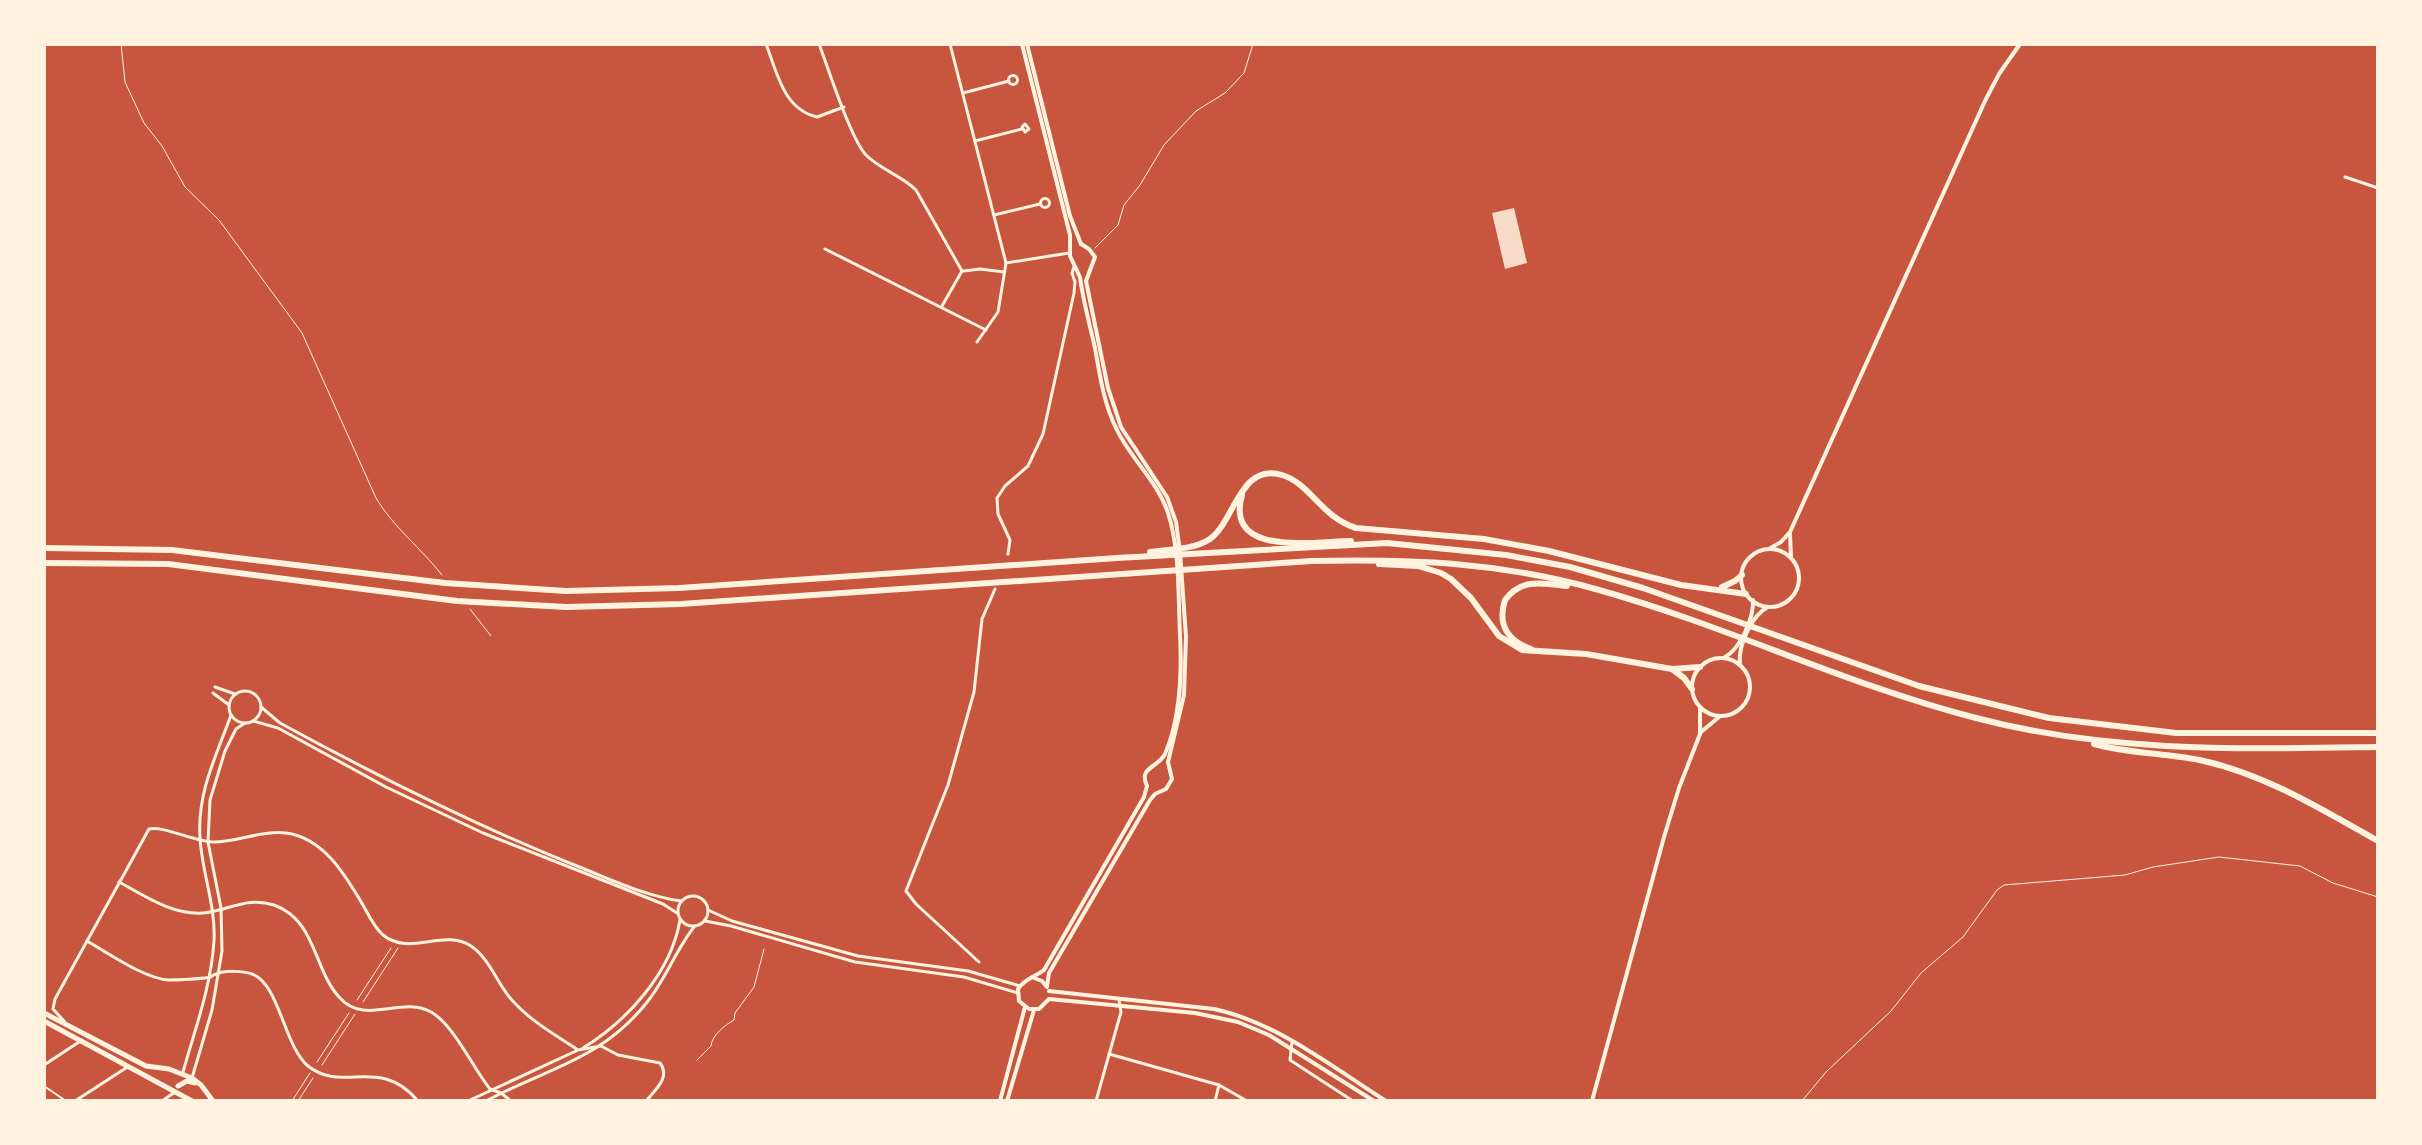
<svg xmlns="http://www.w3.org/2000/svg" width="2422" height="1145" font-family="Lato,sans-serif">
<rect width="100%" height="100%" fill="#c8553d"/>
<!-- building -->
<path fill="#f7dbc8" d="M1514,208L1527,263L1505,269L1492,213Z"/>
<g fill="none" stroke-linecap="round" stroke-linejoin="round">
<!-- path -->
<g stroke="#fff3e0" stroke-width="1">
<path d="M121,44L125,82L144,123L162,146L185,187L219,220L302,333L376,498C393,527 421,548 442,575"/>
<path d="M1095,248L1118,225L1124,205L1140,185L1164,145L1196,111L1225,93L1244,73L1253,44"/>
<path d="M470,609L491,636"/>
<path d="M357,1000L391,948"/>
<path d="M363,1002L398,948"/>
<path d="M697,1060L711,1046C712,1035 725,1025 734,1020L735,1013L754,987L764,949"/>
<path d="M317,1062L349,1013"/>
<path d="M322,1065L355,1014"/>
<path d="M292,1101L310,1073"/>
<path d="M298,1101L313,1078"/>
<path d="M1802,1101L1826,1072L1891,1011L1921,973L1963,937L1997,890L2004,885L2125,875L2153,867L2219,857L2300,866L2333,883L2378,897"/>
</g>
<!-- pedestrian -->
<path stroke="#fff3e0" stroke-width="2" d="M44,1086L66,1101"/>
<!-- minor -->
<g stroke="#fff3e0" stroke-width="3">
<path d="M766,44C777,72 783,109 817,117L844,107"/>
<path d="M819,44C829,70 849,134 865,154C879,169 901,175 916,190L962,271"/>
<path d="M950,44L1006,263L998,312L977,342"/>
<circle cx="1013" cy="80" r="4.5"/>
<path d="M963,93L1009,81"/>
<path d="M1025,124L1029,129L1025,132L1022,127Z"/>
<path d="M975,141L1022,129"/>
<path d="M2345,177L2378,188"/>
<circle cx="1045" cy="203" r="4.5"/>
<path d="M994,215L1040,204"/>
<path d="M825,249L986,330"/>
<path d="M1006,263L1069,253"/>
<path d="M964,271L980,269L1004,272"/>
<path d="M942,306L962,271"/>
<path d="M1008,554L1010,540L998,514L997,498L1005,486L1028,466L1043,434L1074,293L1075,282L1072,273L1074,267"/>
<path d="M215,687L235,694"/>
<circle cx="245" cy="707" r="16"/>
<path d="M213,693L229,705"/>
<path d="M261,707L280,723C377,776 474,825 577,866C610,879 645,896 681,901"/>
<path d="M253,721L278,728L386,787L483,833L663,904L677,913"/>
<path d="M119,882C145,896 172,915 203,913C228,911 247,896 274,905C316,920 313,968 339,997C365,1027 402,995 431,1012C454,1025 473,1068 490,1089L501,1093L511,1101"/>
<circle cx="693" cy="911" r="15"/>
<path d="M708,910L732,921L858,956L968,971L1020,986"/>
<path d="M705,921L731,926L855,962L964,977L1018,993"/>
<path d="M87,941C108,953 145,979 169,980C181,980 194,979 205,978C215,977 208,977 216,974C225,970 243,971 252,974C279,983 284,1046 308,1066C343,1094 379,1055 418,1101"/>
<path d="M979,962L916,904L906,891L948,785L974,692L982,619L995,589"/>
<path d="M64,1021L53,1009L55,999L149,829C162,825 195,842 214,842C238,842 262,830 286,833C324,838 345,875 363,905C369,916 374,927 383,935C410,957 443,928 471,946C489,958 497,983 511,999C530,1021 554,1034 578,1050L601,1046L618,1055L660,1063C671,1077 655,1090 646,1101"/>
<path d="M1292,1042L1290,1060L1353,1101"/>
<path d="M583,1048C627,1021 671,973 680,920"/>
<path d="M1109,1054L1219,1085L1247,1101"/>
<path d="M44,1065L82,1040"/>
<path d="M183,1072C195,1029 211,987 214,941C216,906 202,873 200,838C197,792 216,757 231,715"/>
<path d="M192,1078L212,1010L222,951L221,908L208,842L210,800L225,751L236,729L245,723"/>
<path d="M75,1101L129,1066"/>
<path d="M162,1101L175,1092"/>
<path d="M468,1101L576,1051"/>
<path d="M486,1101C547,1068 602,1060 648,1001C666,978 676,950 694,927"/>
<path d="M1096,1101L1121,1012L1119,1000"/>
<path d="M1215,1101L1219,1085"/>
</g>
<!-- secondary -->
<g stroke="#fff3e0" stroke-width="4">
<path d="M1022,44L1070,235V256L1080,277C1083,301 1090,325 1095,348C1100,376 1104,405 1117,430C1131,459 1158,482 1168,513C1180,550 1178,595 1180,634C1182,673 1181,717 1165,754C1158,768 1138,767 1147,786"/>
<path d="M1027,44L1070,216L1081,244"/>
<path d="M1790,534L1791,557"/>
<path d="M1769,549L1781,542L1790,532L1985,101L1999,74L2020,44"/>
<circle cx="1770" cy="578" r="29"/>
<path d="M1725,657C1740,649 1754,618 1753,600"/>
<circle cx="1721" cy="687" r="29"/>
<path d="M1740,663C1738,645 1752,615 1768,607"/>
<path d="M1701,732L1719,717"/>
<path d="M1034,978L1042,981L1047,987"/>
<path d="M1047,986L1049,973L1150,800L1155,794L1166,789L1172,779L1168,762L1184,695L1186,637L1180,552L1176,522L1167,497L1121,427L1108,388L1086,281L1095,257L1089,249L1081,244"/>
<path d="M1049,991L1214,1009C1278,1023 1332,1067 1386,1101"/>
<path d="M1049,999L1195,1013L1238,1022L1269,1035L1374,1101"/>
<path d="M1048,1000L1039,1009H1029L1019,1001L1018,989C1024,979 1035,977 1044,970L1144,797L1147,786"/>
<path d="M1000,1101L1025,1007"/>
<path d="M1007,1101L1034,1010"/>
<path d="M1592,1101L1664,837L1679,788L1700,734V707"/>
</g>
<!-- primary -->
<g stroke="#fff3e0" stroke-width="5">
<path d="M44,1013L146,1066L169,1069L192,1078L201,1085L213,1101"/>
<path d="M44,1021L192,1101"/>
<path d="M178,1086L187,1081L195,1083"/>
</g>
<!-- motorway -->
<g stroke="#fff3e0" stroke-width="6">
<path d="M1242,495C1224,558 1316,541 1351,541"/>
<path d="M44,548L172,550L445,583L566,591L679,588L1117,558L1387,543L1506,555L1570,567L1643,588L1919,686L2049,718L2176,733H2378"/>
<path d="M1150,552C1170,549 1193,550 1210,539C1235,521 1240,462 1282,475C1310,483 1322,518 1356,528L1484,539L1549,551L1681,585L1746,594"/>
<path d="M44,563L168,564L457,601L566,607L681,604L1312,561C1413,559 1501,562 1599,590C1727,626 1847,685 1976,718C2108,753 2243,749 2378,747"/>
<path d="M1379,564L1418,566L1441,573L1451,579L1471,598L1499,636L1522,650L1586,654L1672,669L1700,667"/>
<path d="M1722,587L1735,581L1742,575"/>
<path d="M1531,649C1508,641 1497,625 1505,600C1522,578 1542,583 1567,586"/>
<path d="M1672,669L1684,678L1692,689"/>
<path d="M2094,744C2130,754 2168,753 2204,761C2266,775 2323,810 2378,841"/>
</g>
</g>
<!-- border -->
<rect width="2422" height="1145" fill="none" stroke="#fff3e0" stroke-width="92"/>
</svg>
